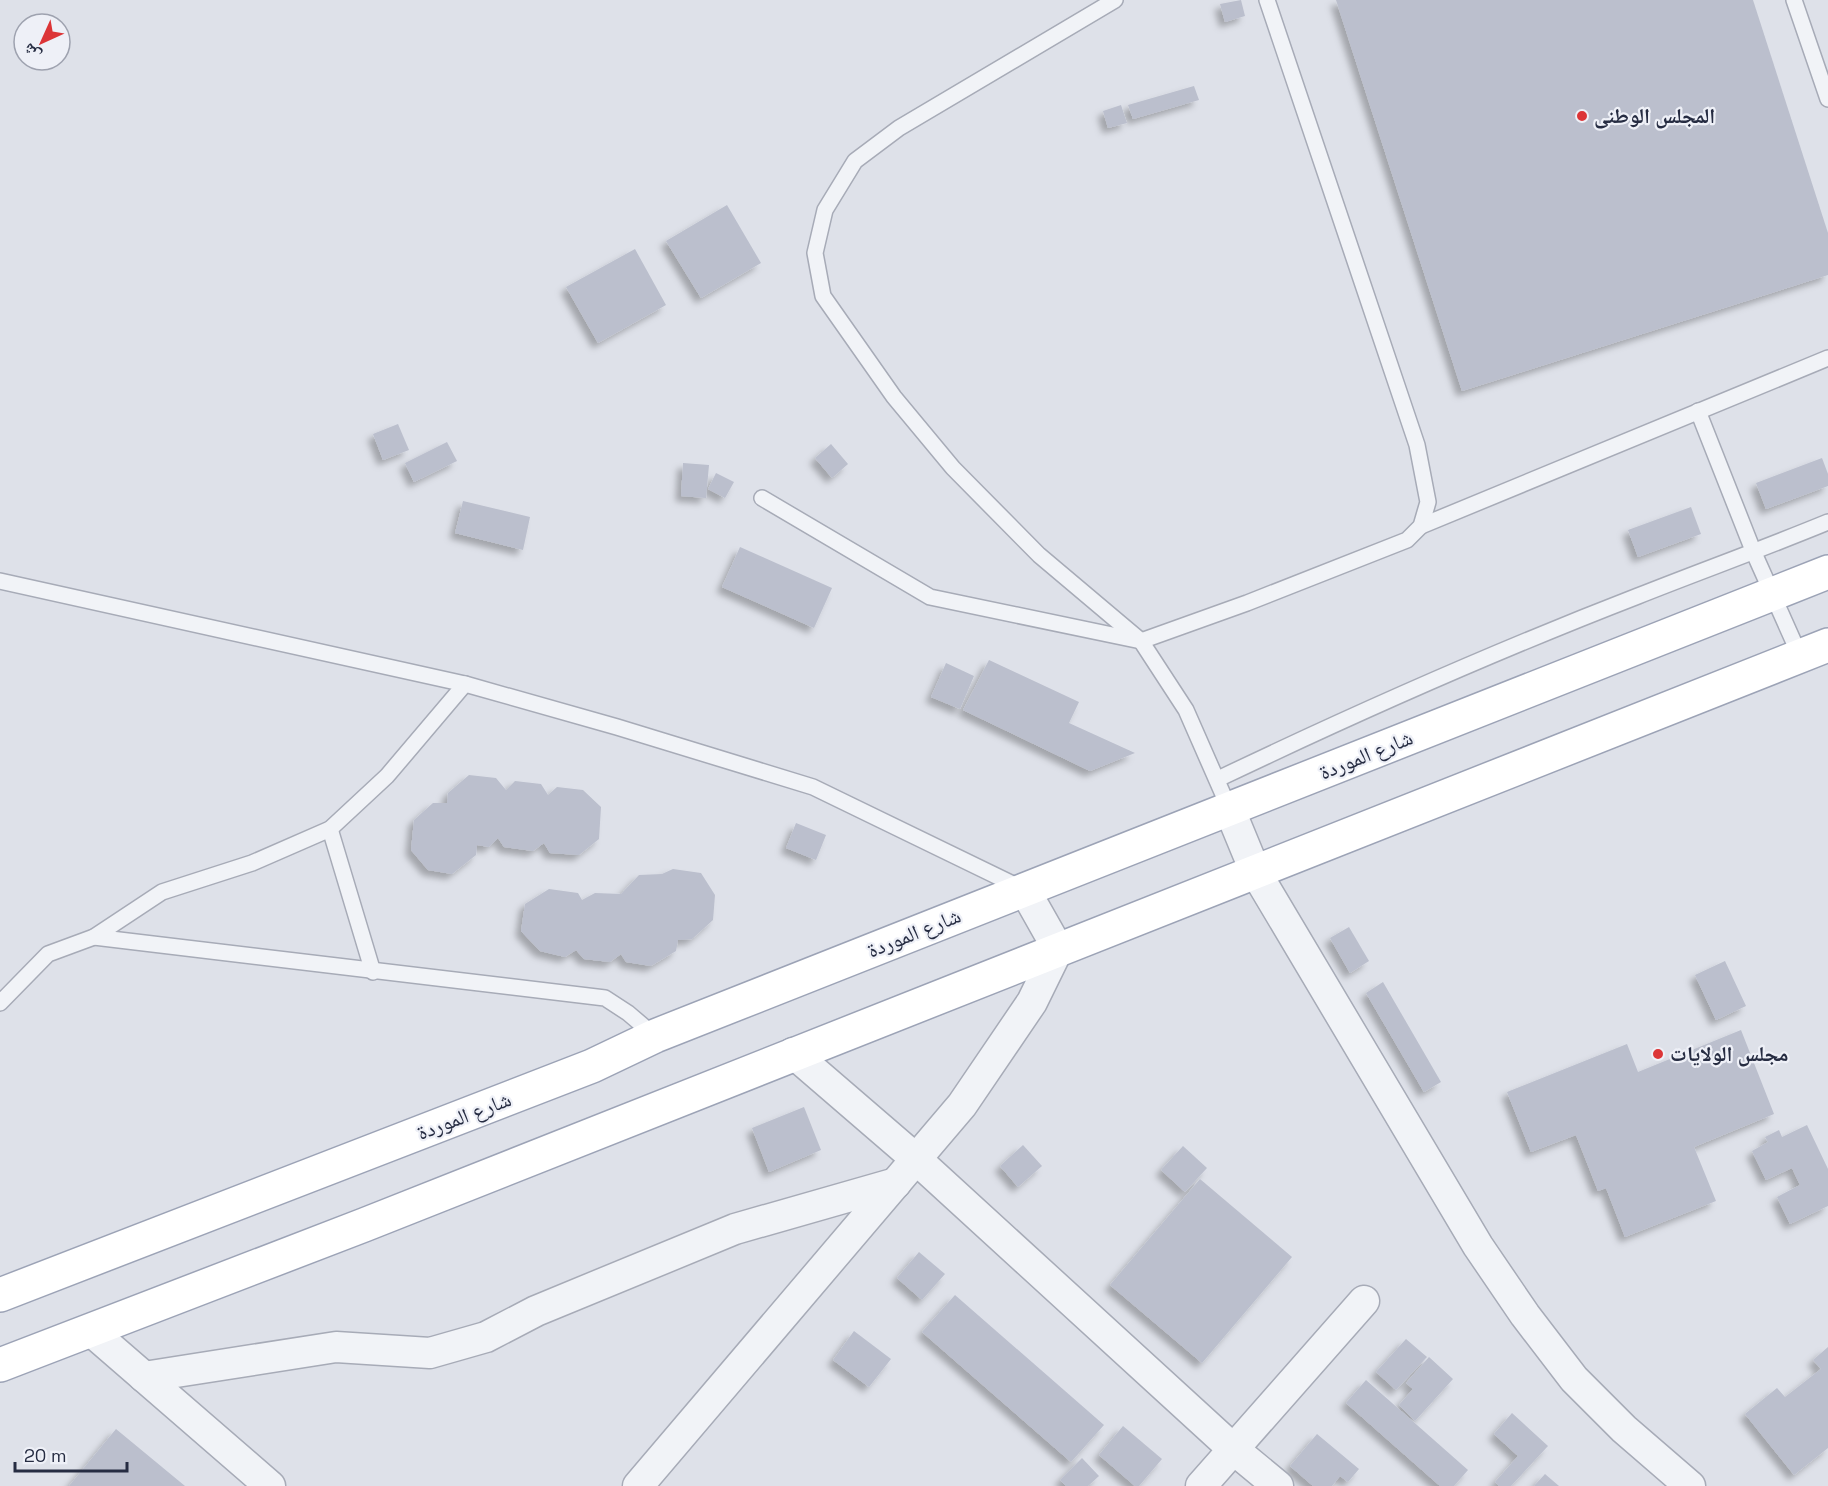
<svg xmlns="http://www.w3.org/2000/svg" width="1828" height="1486" font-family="'Space Grotesk','Noto Naskh Arabic',sans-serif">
<defs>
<filter id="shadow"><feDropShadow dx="-5.5" dy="5.5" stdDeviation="3" flood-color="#0004"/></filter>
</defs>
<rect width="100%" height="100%" fill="#dee1e9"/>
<!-- building -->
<g fill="#bbbfcd" filter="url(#shadow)">
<path d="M1241,0L1245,16L1225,22L1220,4Z"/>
<path d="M1336,0H1753L1828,233V275L1462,391Z"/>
<path d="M1194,86L1199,100L1133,119L1128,105Z"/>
<path d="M1121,105L1127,123L1108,128L1103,111Z"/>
<path d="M727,205L761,263L701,298L666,241Z"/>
<path d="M635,249L666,305L598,343L566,287Z"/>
<path d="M398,424L409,450L383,460L373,434Z"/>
<path d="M447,442L457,461L414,482L405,463Z"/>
<path d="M831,444L848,464L832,478L815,458Z"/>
<path d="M1822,458L1828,474V486L1766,509L1756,483Z"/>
<path d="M683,463L709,465L706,498L681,496Z"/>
<path d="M716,473L734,482L725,498L708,489Z"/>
<path d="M463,501L530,517L523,550L455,533Z"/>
<path d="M1691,507L1701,534L1638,557L1628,530Z"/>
<path d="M740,547L832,588L814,628L722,587Z"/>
<path d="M989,660L1079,702L1069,723L1135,753L1090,771L963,710Z"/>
<path d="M946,663L974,676L960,709L931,697Z"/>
<path d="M469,775L496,778L506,790L515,781L541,784L548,795L557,787L583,790L601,807L599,839L579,855L550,853L544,843L533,851L504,847L498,838L489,847L477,845L476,855L452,874L428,870L411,850L414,820L433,803H447L448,793Z"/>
<path d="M796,823L826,835L816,860L786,848Z"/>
<path d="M673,869L701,873L715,895L713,920L692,939L678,940L676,951L651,966L626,962L621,954L610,962L584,959L576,950L565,957L540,951L521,931L525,904L549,889L578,893L582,900L595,893L621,894L639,875L662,874Z"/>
<path d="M1349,927L1369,961L1350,973L1330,938Z"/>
<path d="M1725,961L1746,1006L1716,1020L1695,975Z"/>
<path d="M1383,982L1441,1082L1424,1092L1366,993Z"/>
<path d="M1741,1030L1774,1114L1694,1147L1716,1201L1625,1237L1606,1188L1598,1191L1576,1135L1531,1152L1507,1092L1627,1044L1638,1072Z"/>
<path d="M804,1107L821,1150L769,1172L752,1128Z"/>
<path d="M1807,1125L1828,1169V1206L1790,1224L1777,1197L1800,1185L1792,1168L1766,1180L1752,1151L1768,1142L1765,1137L1779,1130L1782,1137Z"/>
<path d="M1023,1145L1042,1166L1018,1187L1000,1166Z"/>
<path d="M1183,1146L1207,1168L1185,1192L1161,1170Z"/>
<path d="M1200,1179L1292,1257L1202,1363L1110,1285Z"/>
<path d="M919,1252L945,1274L922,1300L897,1278Z"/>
<path d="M955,1295L1104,1425L1071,1462L922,1332Z"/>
<path d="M854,1331L891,1359L869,1387L833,1360Z"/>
<path d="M1406,1339L1427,1357L1396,1390L1376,1372Z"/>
<path d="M1828,1347V1448L1794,1475L1745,1414L1777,1388L1785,1397L1821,1369L1813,1360Z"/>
<path d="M1429,1357L1453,1379L1415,1421L1399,1405L1413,1389L1406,1383Z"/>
<path d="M1366,1380L1468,1470L1454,1486H1440L1346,1403Z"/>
<path d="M1512,1413L1548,1446L1511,1486H1499L1495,1482L1518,1456L1494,1434Z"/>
<path d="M1123,1426L1162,1459L1139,1486H1135L1099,1455Z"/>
<path d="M116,1429L185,1486H69Z"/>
<path d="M1317,1434L1359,1469L1348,1482L1340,1476L1332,1486H1313L1290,1466Z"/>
<path d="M1082,1458L1099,1476L1088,1486H1066L1060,1480Z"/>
<path d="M1545,1474L1559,1486H1534Z"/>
</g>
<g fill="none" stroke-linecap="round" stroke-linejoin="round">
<defs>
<g id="service">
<path d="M1115,0L899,128L855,161L825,210L815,253L823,296L894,397L953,468L1039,555L1141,641L1186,710L1229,808"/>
<path d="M1794,0L1828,99"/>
<path d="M1698,411L1754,553L1800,656"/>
<path d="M762,498L930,597L1141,641L1247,603L1407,540L1421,526L1428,502L1417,445L1267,0"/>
<path d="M1421,526L1828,358"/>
<path d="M0,581L465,684L617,727L813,787L1021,888"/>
<path d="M1218,779C1356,713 1496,651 1638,596C1701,571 1765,548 1828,522"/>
<path d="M330,829L373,972"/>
<path d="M94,937L605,998L628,1013L655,1036"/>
<path d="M0,1003L48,954L94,937L162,892L252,863L330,829L387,776L465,684"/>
</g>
<g id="minor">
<path d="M1229,808L1255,871L1478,1246L1525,1315L1574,1379L1624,1429L1690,1486"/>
<path d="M793,1053L916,1159L1232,1448L1278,1486"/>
<path d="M90,1330L270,1486"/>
<path d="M144,1377L336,1347L430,1353L486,1337L536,1311L735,1229L896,1183"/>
<path d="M638,1486L962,1105L1032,1002L1058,949L1024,889"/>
<path d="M1201,1486L1364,1301"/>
</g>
<g id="primary">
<path d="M0,1295L592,1066L655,1036L1828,572"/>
<path d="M0,1365L364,1225L1828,645"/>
</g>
</defs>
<!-- service casing -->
<use href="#service" stroke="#a7abb7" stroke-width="18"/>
<!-- minor casing -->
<use href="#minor" stroke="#a7abb7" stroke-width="33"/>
<!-- primary casing -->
<use href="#primary" stroke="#9ca3b6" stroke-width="36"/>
<!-- service -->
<use href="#service" stroke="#f1f3f7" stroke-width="15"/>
<!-- minor -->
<use href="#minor" stroke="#f1f3f7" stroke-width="30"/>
<!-- primary -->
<use href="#primary" stroke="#fff" stroke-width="33"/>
</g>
<!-- markers -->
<g fill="#dc3537" stroke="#eef0f7" stroke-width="2">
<circle cx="1582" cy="116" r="6"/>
<circle cx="1658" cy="1054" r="6"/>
</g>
<g text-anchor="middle" stroke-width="4.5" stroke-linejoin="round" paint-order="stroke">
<!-- poi labels -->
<g font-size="21" font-weight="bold" fill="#262c42" stroke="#eef0f7" text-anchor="start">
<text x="1594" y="123">المجلس الوطنى</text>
<text x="1670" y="1061">مجلس الولايات</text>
</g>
<!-- street labels -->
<g font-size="21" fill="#262c42" stroke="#eef0f7">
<text transform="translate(1366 755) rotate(-22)" y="7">شارع الموردة</text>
<text transform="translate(914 933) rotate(-22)" y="7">شارع الموردة</text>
<text transform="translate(464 1116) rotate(-21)" y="7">شارع الموردة</text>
</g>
</g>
<!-- north arrow -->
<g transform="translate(42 42) rotate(225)"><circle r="28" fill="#eef0f7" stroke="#9ea2af" stroke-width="1.5"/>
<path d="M0-4.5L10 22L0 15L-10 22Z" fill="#dc3537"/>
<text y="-9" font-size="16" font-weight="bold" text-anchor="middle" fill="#262c42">ش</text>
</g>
<!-- scale -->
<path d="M15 1462v9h112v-9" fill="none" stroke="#262c42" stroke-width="3"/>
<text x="24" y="1462" font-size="18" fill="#262c42" stroke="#eef0f7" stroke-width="4.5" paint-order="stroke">20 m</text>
</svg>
